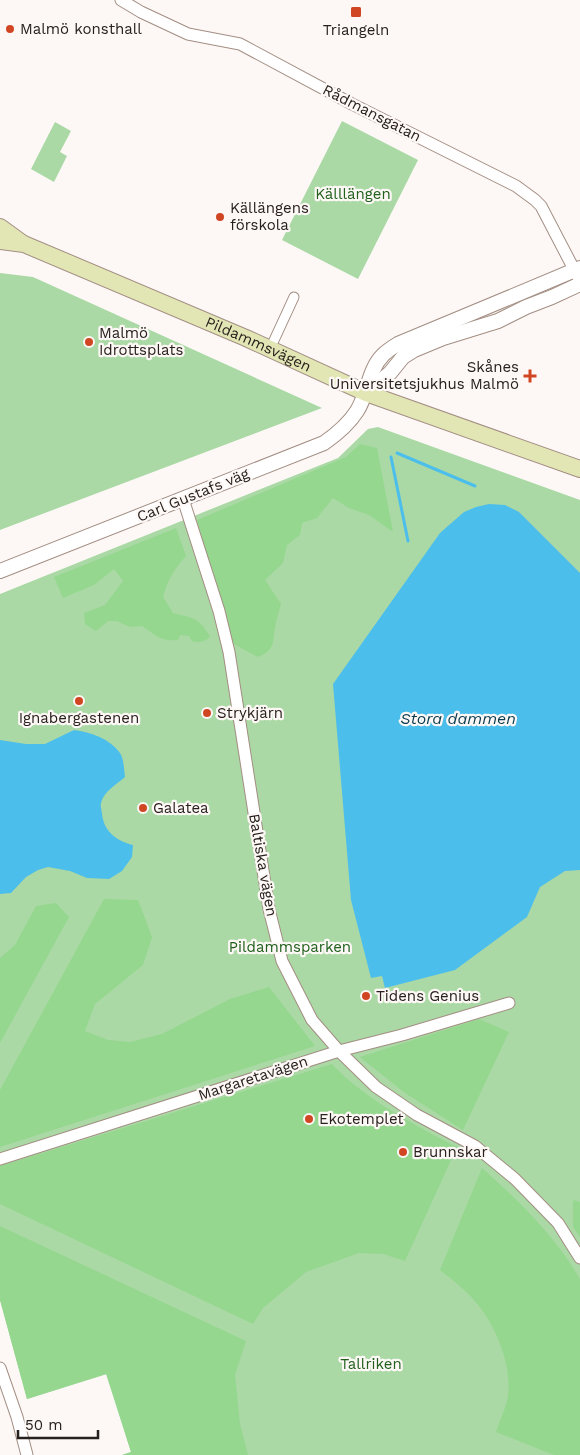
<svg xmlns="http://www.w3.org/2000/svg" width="580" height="1455" font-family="'Work Sans',sans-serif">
<rect width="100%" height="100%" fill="#fdf8f6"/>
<!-- green -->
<g fill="#aad9a5">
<path d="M342,121L418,160L358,279L282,240Z"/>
<path d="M55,122L71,131L60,152L67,156L54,182L31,169Z"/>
<path d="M0,273L33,277L322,408L0,530Z"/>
<path d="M378,427L580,500V1455H122L131,1452L107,1374L27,1399L0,1300V594L338,458L368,429Z"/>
</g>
<!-- forest -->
<g fill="#95d78f">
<path d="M360,444L377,448L393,532L369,515L349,508L333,498L317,518L302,523L300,535L287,545L283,563L265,580L281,604C279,612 276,620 275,628C272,644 275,650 258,657L232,643L197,520L346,457Z"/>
<path d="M176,528L186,556C174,569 167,581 163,597L173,613C193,618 200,618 210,637C203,642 200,643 192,641L189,636L180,635L178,640C162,642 155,635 142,626L130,627L117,621H108L96,631L85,624L84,613L105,605L123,581L114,569L94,585L63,598L54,577Z"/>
<path d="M104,899L138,900L152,937L143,965L95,1004L85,1031L108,1040L130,1042L162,1034L230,999L269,987L315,1046L0,1147V1090Z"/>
<path d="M56,903L69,917L0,1043V958L15,945L36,906Z"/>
<path d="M479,1019L509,1032L463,1130L405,1093L360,1057Z"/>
<path d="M332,1064C363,1098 416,1126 457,1147L405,1261L383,1254L359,1253L306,1272L263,1308L253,1324L0,1204V1166Z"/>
<path d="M482,1168C519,1201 555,1236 580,1279V1455H554L496,1432C500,1420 506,1408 508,1396C512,1366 497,1329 479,1306C468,1292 454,1281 440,1270Z"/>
<path d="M573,1200L580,1202V1237L573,1227Z"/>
<path d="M0,1226L246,1341L235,1375L240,1424L248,1455H122L131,1452L106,1374L27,1399L0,1300Z"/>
</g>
<!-- water -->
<g fill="#4cbeec">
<path d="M489,504L505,505L519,512L580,573V870L565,871L540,887L527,917L455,970L385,988L382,976L371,978L351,900L333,684L440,533L464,512L476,507Z"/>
<path d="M74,730C91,732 110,739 120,753C124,759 124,770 125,777C117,784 104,791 101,803C100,806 102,811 102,814C104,832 117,841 133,845L132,857L122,871L109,879L87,878L70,871L48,867L38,870L26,877L11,893L0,894V740L26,744H45Z"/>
</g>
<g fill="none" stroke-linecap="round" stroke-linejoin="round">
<!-- stream -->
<g stroke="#4cbeec" stroke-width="3">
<path d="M397,453L475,486"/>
<path d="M391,457L408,541"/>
</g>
<defs>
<path id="pedestrian" d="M270,349L294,297"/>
<g id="minor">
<path d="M121,0L141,12L188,34L240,44L352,104L516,186L535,200L541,206L578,277"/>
<path d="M183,499L219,611L229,652L269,909L282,961L312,1020L339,1051L376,1087L417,1115L475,1146L515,1179L558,1223L580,1258"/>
<path d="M0,1159L339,1051L402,1035L509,1003"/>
<path d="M0,1368L17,1417L27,1455"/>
</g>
<g id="tertiary">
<path d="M367,392L390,373L403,357L414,350L443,338L498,321L526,307L552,297L580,284"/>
<path d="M0,571L324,443C337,434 348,425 357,411C368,394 368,370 383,355C387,351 393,347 398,344L580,268"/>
</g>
<g id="secondary">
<path d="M0,227L22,243"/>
<path id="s1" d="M0,241L24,244L246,338L366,393L580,469"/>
</g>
</defs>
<!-- pedestrian casing -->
<use href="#pedestrian" stroke="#a38e83" stroke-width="11"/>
<!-- minor casing -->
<use href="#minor" stroke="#a38e83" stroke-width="13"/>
<!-- tertiary casing -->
<use href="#tertiary" stroke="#a38e83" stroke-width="16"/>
<!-- secondary casing -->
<use href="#secondary" stroke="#a38e83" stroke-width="18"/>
<!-- pedestrian -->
<use href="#pedestrian" stroke="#fff" stroke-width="9"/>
<!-- minor -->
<use href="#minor" stroke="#fff" stroke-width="11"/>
<!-- tertiary -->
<use href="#tertiary" stroke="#fff" stroke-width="14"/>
<!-- secondary -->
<use href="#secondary" stroke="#e2e6b5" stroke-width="16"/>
</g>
<!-- markers -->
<g fill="#d04622" stroke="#fdf8f6" stroke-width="2">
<rect x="350" y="6" width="12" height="12" rx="2.5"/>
<circle cx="10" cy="29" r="5"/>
<circle cx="220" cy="217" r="5"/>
<circle cx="89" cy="342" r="5"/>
<path d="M527.5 368.5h5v5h5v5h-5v5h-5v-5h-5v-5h5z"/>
<circle cx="79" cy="701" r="5"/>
<circle cx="207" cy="713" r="5"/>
<circle cx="143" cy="808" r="5"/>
<circle cx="366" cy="996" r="5"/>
<circle cx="309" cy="1119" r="5"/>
<circle cx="403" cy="1152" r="5"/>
</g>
<g text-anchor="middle" stroke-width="4.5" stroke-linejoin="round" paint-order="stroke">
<!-- poi labels -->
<g font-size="15" fill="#28201c" stroke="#fdf8f6" text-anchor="start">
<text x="20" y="34">Malmö konsthall</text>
<text x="356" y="35" text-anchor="middle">Triangeln</text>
<text x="230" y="213">Källängens<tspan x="230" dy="17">förskola</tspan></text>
<text x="99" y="338">Malmö<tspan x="99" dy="17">Idrottsplats</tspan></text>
<text x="519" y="372" text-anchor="end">Skånes<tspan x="519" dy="17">Universitetsjukhus Malmö</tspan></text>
<text x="217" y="718">Strykjärn</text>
<text x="79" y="723" text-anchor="middle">Ignabergastenen</text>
<text x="153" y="813">Galatea</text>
<text x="376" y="1001">Tidens Genius</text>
<text x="319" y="1124">Ekotemplet</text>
<text x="413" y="1157">Brunnskar</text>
</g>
<!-- street labels -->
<g font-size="15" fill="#28201c" stroke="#fdf8f6">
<text transform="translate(372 113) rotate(27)" y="5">Rådmansgatan</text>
<text dy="5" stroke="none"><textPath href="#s1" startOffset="279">Pildammsvägen</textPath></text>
<text transform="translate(193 495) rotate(-22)" y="5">Carl Gustafs väg</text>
<text transform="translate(263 865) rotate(80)" y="5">Baltiska vägen</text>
<text transform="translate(253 1078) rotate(-18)" y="5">Margaretavägen</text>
</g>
<!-- park labels -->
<g font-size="15" fill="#20601c" stroke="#fdf8f6">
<text x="353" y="199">Källlängen</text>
<text x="290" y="952">Pildammsparken</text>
<text x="371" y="1369">Tallriken</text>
</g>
<!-- water labels -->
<g font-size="16" font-style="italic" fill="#083b4e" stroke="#fdf8f6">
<text x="458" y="724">Stora dammen</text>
</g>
</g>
<!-- scale -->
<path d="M18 1430v8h80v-8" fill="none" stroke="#28201c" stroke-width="2.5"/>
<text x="25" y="1430" font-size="15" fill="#28201c" stroke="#fdf8f6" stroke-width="4" paint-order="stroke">50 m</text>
</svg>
